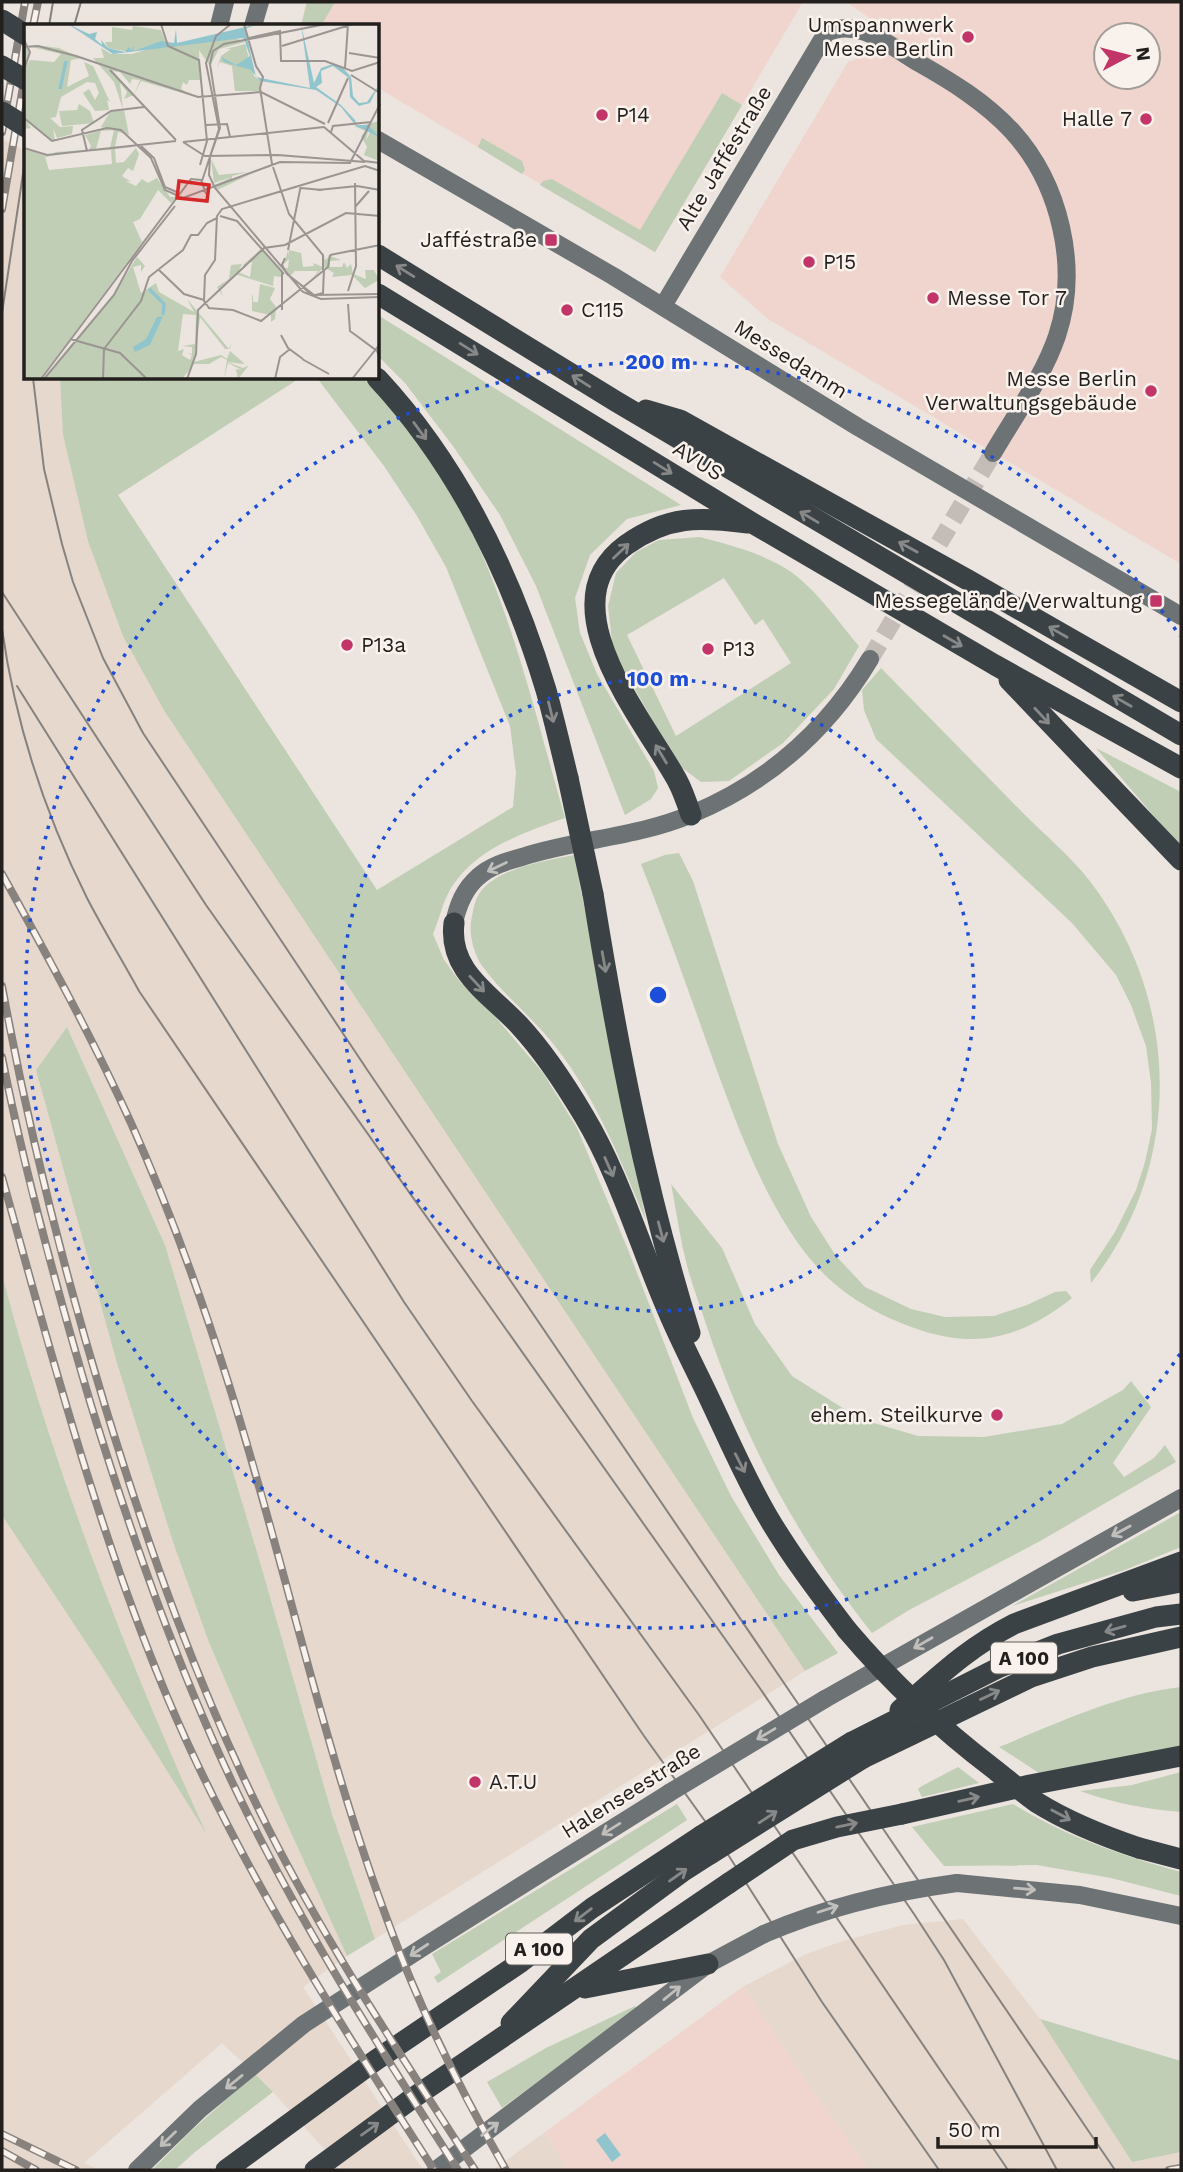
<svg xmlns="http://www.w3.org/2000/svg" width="1183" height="2172" font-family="'Work Sans',sans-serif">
<rect width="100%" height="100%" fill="#ece4de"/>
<!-- commercial -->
<g fill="#efd5ce" fill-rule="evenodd">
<path d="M306,2H803L655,252L378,88V26H301Z"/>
<path d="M846,2H1181V564L768,319L720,277L848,62L864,56L883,27ZM1106,35H1148V77H1106Z"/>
<path d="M744,1986L799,2071L869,2170H568L545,2132Z"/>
</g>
<!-- built -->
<g fill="#e6d8cd">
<path d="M2,139L26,151V378H60L63,435L88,541L165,712L805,1671L375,1939L332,1814L260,1562L165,1245L67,1027L36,1070L116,1360L173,1542L208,1640L278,1804L347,1956L303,1987L423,2170H343L273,2092L222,2043L84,2163L100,2170H2Z"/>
<path d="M963,1919L1040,2019L1132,2162L1181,2152V2170H869L799,2071L744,1986L806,1954L843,1941L903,1925Z"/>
<path d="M545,2132L568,2170H493Z"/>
</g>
<!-- green -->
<g fill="#bfceb5" fill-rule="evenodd">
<path d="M307,2H335L321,26H301Z"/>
<path d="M722,93L742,105L655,252L540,185L543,181L552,179L640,230Z"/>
<path d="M482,138L522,161L525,170L522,174L478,147Z"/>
<path d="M378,315L681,505L627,519L590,555L575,598L580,633L597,674L654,771L658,788L651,799L625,815L536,586L500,515L453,446L405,383L378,356Z"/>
<path d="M60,378H300L118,495L377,890L513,807L516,773L510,726L446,567L417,516L384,466L317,378H363C412,428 457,493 484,559C519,642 540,731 565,818C523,833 476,848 451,888C443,901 439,920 433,934L444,960L461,983L491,1012L543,1073L577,1128L629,1252L693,1418L731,1496L779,1575L838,1653L805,1671L165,712L123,636L88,541L63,435Z"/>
<path d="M700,537C726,544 754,551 778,564C811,581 835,618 859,646L834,689L783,743L729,781L701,782L677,764L613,650L608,606L616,573L636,552L659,540ZM724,578L755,625L763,619L791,663L676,736L627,635Z"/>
<path d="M881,668C928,716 975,764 1022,812C1044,834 1069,855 1089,880C1183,1002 1183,1167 1091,1283L1090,1270L1115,1232L1136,1190L1145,1162L1152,1129L1151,1083L1146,1046L1131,1005L1116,975L1072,923L876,739L864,710L862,690Z"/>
<path d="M1096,748L1181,792V848Z"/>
<path d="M679,853L693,881L778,1144L811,1217L836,1256L865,1287L911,1309L945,1317L994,1316L1027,1305L1055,1292L1066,1291L1072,1298C1024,1336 980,1350 920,1330C885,1318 851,1301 824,1274C770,1220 737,1125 711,1054C688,990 666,927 641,864L665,855Z"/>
<path d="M574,855L646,1221C621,1161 598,1102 558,1050C536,1020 505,997 483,967C473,953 468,932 472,916C473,911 474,905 476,900C488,869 545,861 574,855Z"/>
<path d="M67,1027L165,1245L260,1562L332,1814L375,1939L347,1956L278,1804L208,1640L173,1542L116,1360L36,1070Z"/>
<path d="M671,1184L722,1248L755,1324L792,1376L860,1419L918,1436L984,1437L1062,1424L1123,1390L1131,1381L1151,1407L1113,1463L1124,1477L1154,1458L1165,1445L1176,1462L1042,1540L909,1610L872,1633C797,1538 744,1439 706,1324C699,1302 690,1280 685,1257C679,1233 676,1208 671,1184Z"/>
<path d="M2,1275C53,1467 124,1652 206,1833L101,1665L2,1515Z"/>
<path d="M1181,1512V1547L1125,1570L1012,1606Z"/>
<path d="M1181,1687V1746L1039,1773L999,1747C1058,1723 1118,1694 1181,1687Z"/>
<path d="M958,1767L979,1783L922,1797L918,1789L922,1786Z"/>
<path d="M1181,1772V1812C1146,1809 1114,1803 1080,1791L1132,1785Z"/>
<path d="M677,1804L687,1820L438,1983L434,1977L441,1972L432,1954Z"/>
<path d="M1013,1804C1065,1836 1122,1856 1181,1872V1896L1111,1878L1037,1865L944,1866L912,1827Z"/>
<path d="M635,2006L636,2009L502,2108L487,2082L546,2048Z"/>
<path d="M1040,2019L1181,2061V2152L1132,2162Z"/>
<path d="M255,2074L273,2092L195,2152L175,2170H152L191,2131Z"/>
</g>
<!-- water -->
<path fill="#91c5cd" d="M605,2133L621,2155L612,2162L596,2140Z"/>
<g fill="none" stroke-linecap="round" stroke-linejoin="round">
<!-- secondary-tunnel -->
<path stroke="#c4bdb7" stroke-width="18" stroke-dasharray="18 9" stroke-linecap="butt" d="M870,659L993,453"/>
<!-- secondary -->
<g stroke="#6d7375" stroke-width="18">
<path d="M219,26L225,2"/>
<path d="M253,26L260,2"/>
<path d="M378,140L613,276L858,427L1181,616"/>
<path d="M663,306L826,33C858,17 890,46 917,62C951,81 985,102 1012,131C1060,184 1080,267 1057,336C1043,377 1015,415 993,453"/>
<path d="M454,923C458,905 464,889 478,877C490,866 507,861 522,857C578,839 638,837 692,814C769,782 828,729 870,659"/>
<path d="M825,1699L1181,1498"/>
<path d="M957,1883L1080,1895L1181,1916"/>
<path d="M137,2170L200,2109L304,2024L425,1946L669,1793"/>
<path d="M436,2170L708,1964L764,1934"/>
</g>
<!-- highway -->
<g stroke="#3b4246" stroke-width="21">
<path d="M378,255L617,402L1181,735"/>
<path d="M378,294L754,524L995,665L1181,768"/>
<path d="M377,378C458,465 512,577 546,690C554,719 561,749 568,778"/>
<path d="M646,410L680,420L968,580L1181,702"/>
<path d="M1009,680L1181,860"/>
<path d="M691,815C687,803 683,791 677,780C644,720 545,604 626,545C668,515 699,517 748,523"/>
<path d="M593,894C617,1042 645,1189 690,1333"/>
<path d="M454,923C448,971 490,994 519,1025C544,1052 565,1084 584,1116C620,1176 640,1247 668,1311C681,1342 697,1372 711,1402C729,1440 746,1480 768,1517C791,1556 819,1593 847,1630"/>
<path d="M1133,1591L1181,1582"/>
<path d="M900,1710C939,1676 967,1648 1014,1624L1181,1562"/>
<path d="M852,1742L1000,1667L1058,1644L1156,1617L1181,1614"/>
<path d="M863,1758L1031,1677L1092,1657L1181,1637"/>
<path d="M902,1814L1030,1785L1181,1756"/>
<path d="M1139,1848L1181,1859"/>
<path d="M585,1988L708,1964"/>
<path d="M511,2023L591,1939L682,1872L710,1854"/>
<path d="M226,2170L376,2060L521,1962L592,1908L701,1836"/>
<path d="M315,2170L410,2100L729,1883"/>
</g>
<!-- tram -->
<g stroke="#88827e" stroke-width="2">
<path d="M49,26L53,2"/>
<path d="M74,26L81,2"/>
<path d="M2,313L26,154"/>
<path d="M33,378L44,469L62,544L73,582L103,658L143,733L368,1071L1115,2170"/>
<path d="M2,592L206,905L759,1687L914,1914L944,1960L1057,2170"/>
<path d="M2,629C15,721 45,814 87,898C103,929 122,960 139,991L644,1736L720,1842L822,2002L939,2170"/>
<path d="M17,686L404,1302L472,1401L699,1715L1008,2170"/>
</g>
<defs>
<g id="rail">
<path d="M33,26L38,2"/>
<path d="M2,132L25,2"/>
<path d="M2,209L26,69"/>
<path d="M2,874C47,955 92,1037 131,1123C169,1208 201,1296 229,1385C286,1566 324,1753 391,1930C422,2014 462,2093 506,2170"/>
<path d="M2,986C28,1128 63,1268 105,1406C149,1550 200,1693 268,1828C328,1947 403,2058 475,2170"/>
<path d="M2,1057C25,1174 57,1290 91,1405C131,1534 176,1664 234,1786C298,1921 378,2045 458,2170"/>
<path d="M2,1177C51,1353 97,1530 168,1699C239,1866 336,2018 434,2170"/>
<path d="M2,2134L76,2170"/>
<path d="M2,2151L36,2170"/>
<path d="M1169,2170L1181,2168"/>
</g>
</defs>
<!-- rail casing -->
<use href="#rail" stroke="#88827e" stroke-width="8"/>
<!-- rail -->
<use href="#rail" stroke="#f9f1eb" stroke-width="5" stroke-dasharray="16" stroke-linecap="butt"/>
<!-- secondary-bridge -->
<g stroke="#6d7375" stroke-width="18">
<path d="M669,1793L825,1699"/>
<path d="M764,1934C827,1907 889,1892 957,1883"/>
</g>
<!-- highway-bridge -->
<g stroke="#3b4246" stroke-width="21">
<path d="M2,20L26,35"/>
<path d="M2,66L26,80"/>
<path d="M2,112L26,127"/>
<path d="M568,778L593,894"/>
<path d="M847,1630C891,1682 940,1728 994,1769C1008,1780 1022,1792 1036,1802C1068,1822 1103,1836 1139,1848"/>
<path d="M701,1836L852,1742"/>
<path d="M710,1854L863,1758"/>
<path d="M729,1883L793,1840L837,1827L902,1814"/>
</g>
</g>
<!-- one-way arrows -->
<defs><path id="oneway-shaft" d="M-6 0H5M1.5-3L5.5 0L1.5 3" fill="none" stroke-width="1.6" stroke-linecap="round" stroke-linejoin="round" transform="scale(1.75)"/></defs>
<g stroke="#878888">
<use href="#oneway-shaft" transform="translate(405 271) rotate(-148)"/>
<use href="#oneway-shaft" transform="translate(469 349) rotate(32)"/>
<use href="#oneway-shaft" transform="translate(581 381) rotate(-148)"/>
<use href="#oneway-shaft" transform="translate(420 431) rotate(54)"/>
<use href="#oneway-shaft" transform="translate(663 468) rotate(32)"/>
<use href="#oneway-shaft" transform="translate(809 517) rotate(-149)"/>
<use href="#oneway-shaft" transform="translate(908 547) rotate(-151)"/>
<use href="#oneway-shaft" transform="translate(621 551) rotate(-43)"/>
<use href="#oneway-shaft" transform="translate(1058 632) rotate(-150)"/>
<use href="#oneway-shaft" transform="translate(953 641) rotate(30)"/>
<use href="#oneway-shaft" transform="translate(1122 701) rotate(-150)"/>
<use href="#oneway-shaft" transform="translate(551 712) rotate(76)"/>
<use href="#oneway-shaft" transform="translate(1042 716) rotate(47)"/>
<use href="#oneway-shaft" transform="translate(661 754) rotate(-121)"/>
<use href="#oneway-shaft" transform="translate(604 962) rotate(80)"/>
<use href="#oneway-shaft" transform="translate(477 984) rotate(47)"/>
<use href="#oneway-shaft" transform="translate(609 1167) rotate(66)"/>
<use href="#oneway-shaft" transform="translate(661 1232) rotate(75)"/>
<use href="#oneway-shaft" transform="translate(740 1463) rotate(63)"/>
<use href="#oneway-shaft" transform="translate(1115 1629) rotate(164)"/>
<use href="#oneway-shaft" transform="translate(990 1695) rotate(-25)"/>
<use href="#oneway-shaft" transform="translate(969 1799) rotate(-13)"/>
<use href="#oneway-shaft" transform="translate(1061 1815) rotate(28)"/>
<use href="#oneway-shaft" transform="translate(768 1817) rotate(-33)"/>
<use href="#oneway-shaft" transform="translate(847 1825) rotate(-12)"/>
<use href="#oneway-shaft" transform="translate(678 1875) rotate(-35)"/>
<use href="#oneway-shaft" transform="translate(583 1915) rotate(143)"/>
<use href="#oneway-shaft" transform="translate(370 2129) rotate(-36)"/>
</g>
<g stroke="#c1bfbc">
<use href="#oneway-shaft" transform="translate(497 867) rotate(154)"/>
<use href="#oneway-shaft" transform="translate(1121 1531) rotate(151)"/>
<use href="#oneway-shaft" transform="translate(923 1643) rotate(150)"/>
<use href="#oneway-shaft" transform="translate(766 1734) rotate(149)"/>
<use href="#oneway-shaft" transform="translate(611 1829) rotate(148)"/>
<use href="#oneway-shaft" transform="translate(1025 1889) rotate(5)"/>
<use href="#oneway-shaft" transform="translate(828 1909) rotate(-18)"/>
<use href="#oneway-shaft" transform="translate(419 1950) rotate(147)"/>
<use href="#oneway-shaft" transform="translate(672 1993) rotate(-39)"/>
<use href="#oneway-shaft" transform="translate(234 2082) rotate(141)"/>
<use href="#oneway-shaft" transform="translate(490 2129) rotate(-38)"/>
<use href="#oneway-shaft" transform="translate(168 2139) rotate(136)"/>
</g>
<!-- distance rings -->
<g fill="none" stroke="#1d4ed8" stroke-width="3.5" stroke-dasharray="3.5 7">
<circle cx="658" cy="995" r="316"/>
<path d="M1180 1354A633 633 0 1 1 1180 636"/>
</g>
<!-- markers -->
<g fill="#c13568" stroke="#f9f1eb" stroke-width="2.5">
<circle cx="968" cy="37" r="7"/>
<circle cx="602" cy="115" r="7"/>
<circle cx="1146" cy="119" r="7"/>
<rect x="544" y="233" width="14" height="14" rx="3.5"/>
<circle cx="809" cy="262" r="7"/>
<circle cx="933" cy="298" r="7"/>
<circle cx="567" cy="310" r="7"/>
<circle cx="1151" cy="391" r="7"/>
<rect x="1149" y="594" width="14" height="14" rx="3.5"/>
<circle cx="347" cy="645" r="7"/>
<circle cx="708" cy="649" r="7"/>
<circle cx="997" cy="1415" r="7"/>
<circle cx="475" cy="1782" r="7"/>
</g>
<g text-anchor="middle" stroke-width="5" stroke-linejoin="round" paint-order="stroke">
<!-- shield labels -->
<g fill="#f9f1eb" stroke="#625e5b" stroke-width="2">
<rect x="991" y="1642.5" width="66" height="31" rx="5"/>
<rect x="506" y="1933.5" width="66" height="31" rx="5"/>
</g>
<g font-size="19" font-weight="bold" fill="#221f1d">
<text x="1024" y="1665">A 100</text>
<text x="539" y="1956">A 100</text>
</g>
<!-- poi labels -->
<g font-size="21" fill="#221f1d" stroke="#f9f1eb" text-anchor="start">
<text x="954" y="32" text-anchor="end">Umspannwerk<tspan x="954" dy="24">Messe Berlin</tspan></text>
<text x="616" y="122">P14</text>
<text x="1132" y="126" text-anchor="end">Halle 7</text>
<text x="537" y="247" text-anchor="end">Jafféstraße</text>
<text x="823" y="269">P15</text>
<text x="947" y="305">Messe Tor 7</text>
<text x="581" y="317">C115</text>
<text x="1137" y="386" text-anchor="end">Messe Berlin<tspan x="1137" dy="24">Verwaltungsgebäude</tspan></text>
<text x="1142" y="608" text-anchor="end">Messegelände/Verwaltung</text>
<text x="361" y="652">P13a</text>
<text x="722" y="656">P13</text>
<text x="983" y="1422" text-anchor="end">ehem. Steilkurve</text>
<text x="489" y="1789">A.T.U</text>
</g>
<!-- street labels -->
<g font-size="21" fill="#221f1d" stroke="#f9f1eb">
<text transform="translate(724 158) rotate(-59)" y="7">Alte Jafféstraße</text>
<text transform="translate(791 359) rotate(32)" y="7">Messedamm</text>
<text transform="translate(698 461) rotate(32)" y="7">AVUS</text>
<text transform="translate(631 1791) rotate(-32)" y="7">Halenseestraße</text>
</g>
</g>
<!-- overview -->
<g transform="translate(24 24)">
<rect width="355" height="355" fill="#ece4de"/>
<path d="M109,2L137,6L142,19L106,28L84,24L81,18H88V3L108,6ZM211,14L221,18L195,25L186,42L175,26L176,56H165L163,61L159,58L157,65L172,73L117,57L110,71L100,75L103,68L96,59L99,85L90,58L69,34H80L77,24L87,30H108L131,23ZM88,47L96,48L106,60L108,55L116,56L110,71ZM221,20L230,52L237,57L236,67H211L208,42L196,38L193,44L197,32L207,25H202ZM11,21L35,24L57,34L47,36L43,63L65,52L60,38L69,42L86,78L83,76L85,86L71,87L59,69L65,65L71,76L75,69L71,59L63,58L37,73L32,93L26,94L36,103L49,102L48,110L33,114L29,104L31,117L26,116L2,96L7,104L0,105L1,44L6,36L30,38L37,30L4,22L5,31L0,44V23ZM55,80L66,87L70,99L38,102L35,87L53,86ZM100,86L105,111L77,103L86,88ZM355,97V112L349,109L355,113V137L340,131L343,123L337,112L342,107L332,103L330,101L344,107L342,117L348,104L340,101ZM83,105L94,108L91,123H109L91,125L92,139L100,138L112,124L115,130L109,147L104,144L98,152L107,158L101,157L112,162L118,155L124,159L133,154L146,173H152L147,179L134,166L116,195L109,198L118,218L16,355H0V125L22,132L32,128L62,126L21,133L25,146L88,140L87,126L64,127L67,122L61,111ZM90,106L86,124L72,125L77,107ZM187,135L195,151L224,148L208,152V156L225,151L193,166L191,161L207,153L190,159ZM237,225L259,250L258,264L257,253L250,252L249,262L211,250L196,264L199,272L193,263L205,255L207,241L218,240L214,248L226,253L228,238L225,237L220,242L219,241ZM264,226L265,232V226L277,229L279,243L290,242L289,239L299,243L300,232L301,236L306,232L317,236L306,237V243H318L320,238L323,244L327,240L329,250L342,255L341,246H350L355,256L341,264L328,251L308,253L310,249L300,243L288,255L294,247H271L266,252L259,244H264L265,235L260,240ZM113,233L121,242L117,248V241L109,243L117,269L132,259L135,268L170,288L163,275L205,325L207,319L206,325H201L176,293L170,338L197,331L203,335L206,327L221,340L203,338L219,344L225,341L214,355L212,345L218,346L204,339L200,355L203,336L197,333L185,340H170L158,355H21L89,272ZM159,290L172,291L171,320L158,322L168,323V330L163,329L168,331L166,336L158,331L160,325L154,327ZM236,260L251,264L246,275L252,283L251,295L247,298V291L228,287V273L229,270V278H234Z" fill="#bfceb5" fill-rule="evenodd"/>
<path d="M44,0L65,10L73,8L71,15L78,21L77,16L84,24L101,28L105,23L108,27L109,21L110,27L137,17L150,19L152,5L153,19L234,0L221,5L232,53L286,64L277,0L290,59L297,44L309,40L319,44L327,53L329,72L335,79L343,78L355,61L346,79L335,82L326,73L325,54L309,42L297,47L298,59L292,63L317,81L331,96L333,101H345L355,113L332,102L317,83L292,66L236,57L227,46L200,38L197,33L212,41L226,32L222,21L218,30L196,32L218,30L222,20L219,14L89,30ZM139,292L126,321L111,328L109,323L122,315L133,293Z" fill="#91c5cd"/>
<path fill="none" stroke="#91c5cd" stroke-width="3.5" d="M36,65L42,37M125,265L140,280L139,291"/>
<path fill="none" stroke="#9b9591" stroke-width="2" d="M137,0L144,22L175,36L183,117L176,141M220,0L232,42L239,53L236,64L248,140M302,0L200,20L189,27L186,40L196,104L186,133L185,151L191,164L279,268L297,275L356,273M225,14L256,7L257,37M0,16L6,28L0,46M258,22L329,0M0,23L14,22L52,32L174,73L237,68L301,100M325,29L356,34M256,37H301L328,47L356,38M321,44L324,0M86,46L152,116M327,51L356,69M0,94L28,117L83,104L97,106L127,134L141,166L159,174L256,138L326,139L356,80M304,99L324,54M182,101L203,100L206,113M307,108L309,102L347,98M159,118L300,103L340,137L356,139M159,118L181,132L254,131L341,138M117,122L130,134L141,163L155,169M0,124L23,131L152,117M63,127L58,106L87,87L120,83M249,143L265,190L299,231V246M178,157L195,105L182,39L192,12L207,0M277,164L298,166M294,166L333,162L356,166M331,183L345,167M196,192L213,197L260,250M264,226L277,161M306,231L356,221M261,234L258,241L263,250L290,271L356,270M135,246L160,270L180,276M277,261L288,272L299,269L300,245M324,267L332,242L331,159M324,280L326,307L353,327L356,335M184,284L209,286L237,297L304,243L306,231M185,284L180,277L181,251L191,236L193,192L198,185L341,142L356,147M258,286V248M257,311L264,324L279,335M46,315L96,329L123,355M278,335L305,350M17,355L167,155L177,156L182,170M20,355L90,271L108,237L151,182M79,355L80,325L117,277L125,253L159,226L167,211H174L183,199L193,194M163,355L172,330L174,286L240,224L261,221L322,189L356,192M251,355L256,333L266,325M328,355L356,320"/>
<path fill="#d62828" fill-opacity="0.15" stroke="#d62828" stroke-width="3.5" d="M155,157L185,161L183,177L153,174Z"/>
<rect width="355" height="355" fill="none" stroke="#221f1d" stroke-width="3.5"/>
</g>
<circle cx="658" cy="995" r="10" fill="#1d4ed8" stroke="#f9f1eb" stroke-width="3.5"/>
<g font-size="21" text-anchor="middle" font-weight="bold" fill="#1d4ed8" stroke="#f9f1eb" stroke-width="5" stroke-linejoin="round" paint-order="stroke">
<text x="658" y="369">200 m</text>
<text x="658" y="686">100 m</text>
</g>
<!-- border -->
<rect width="1183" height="2172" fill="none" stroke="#221f1d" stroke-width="7"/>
<!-- north arrow -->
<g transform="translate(1127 56) rotate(83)"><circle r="33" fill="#f9f1eb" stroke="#a39d99" stroke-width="2"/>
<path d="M0-5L12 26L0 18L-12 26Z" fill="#c13568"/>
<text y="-10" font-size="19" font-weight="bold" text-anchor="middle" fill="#221f1d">N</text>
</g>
<!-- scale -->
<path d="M938 2137v10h158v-10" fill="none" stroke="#221f1d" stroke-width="3.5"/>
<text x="948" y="2137" font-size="21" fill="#221f1d" stroke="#f9f1eb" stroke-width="5" paint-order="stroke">50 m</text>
</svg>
